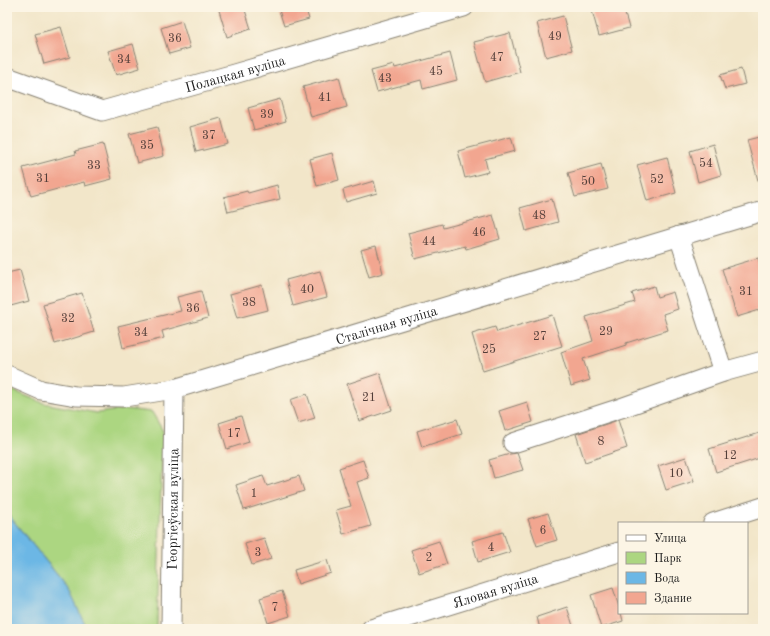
<svg xmlns="http://www.w3.org/2000/svg" width="770" height="636" font-family="'Old Standard TT',serif">
<rect width="100%" height="100%" fill="#fcf5e5"/>
<filter id="ink" filterUnits="userSpaceOnUse"><feTurbulence type="fractalNoise" baseFrequency=".025" numOctaves="2"/><feDisplacementMap in="SourceGraphic" scale="8" xChannelSelector="R" yChannelSelector="G"/><feConvolveMatrix kernelMatrix="1 2 1 2 8 2 1 2 1" color-interpolation-filters="sRGB"/></filter>
<filter id="wash" filterUnits="userSpaceOnUse"><feTurbulence type="fractalNoise" baseFrequency=".012" numOctaves="4" result="noise"/><feDisplacementMap in="SourceGraphic" scale="16" xChannelSelector="R" yChannelSelector="G"/><feGaussianBlur stdDeviation="0.9" result="paint"/><feColorMatrix in="noise" values="0 0 0 0 0 0 0 0 0 0 0 0 0 0 0 0 0 1.4 0 .05"/><feComposite in="paint" operator="in"/></filter>
<g filter="url(#wash)">
<rect width="100%" height="100%" fill="#f2e6c9"/>
<!-- green -->
<path fill="#acd681" stroke="#64794e" d="M7,388L43,403L97,413L126,409L152,412L163,431L161,485L157,629H90L84,622L70,593L63,582L7,513Z"/>
<!-- water -->
<path fill="#6cb7e5" stroke="#446a80" d="M7,513L63,582L70,592L84,622L90,629H7Z"/>
<g id="blocks">
<!-- building -->
<g fill="#f2a690">
<path d="M218,7H244L251,29L227,37Z"/>
<path d="M278,7H305L309,19L284,26Z"/>
<path d="M591,7H623L629,28L599,36Z"/>
<path d="M563,16L572,50L546,57L537,23Z"/>
<path d="M182,21L190,48L169,54L161,28Z"/>
<path d="M61,27L70,57L44,64L35,34Z"/>
<path d="M510,33L520,72L485,82L474,42Z"/>
<path d="M133,44L140,68L116,75L108,51Z"/>
<path d="M450,53L457,80L423,89L421,80L377,92L371,71L394,65L395,68Z"/>
<path d="M741,69L745,84L725,89L720,75Z"/>
<path d="M339,77L347,107L311,117L303,87Z"/>
<path d="M280,99L286,121L254,130L248,108Z"/>
<path d="M221,118L228,144L196,152L190,127Z"/>
<path d="M157,127L164,156L137,163L129,134Z"/>
<path d="M763,136V184H759L747,140Z"/>
<path d="M511,137L515,151L485,159L488,172L465,178L458,151Z"/>
<path d="M103,144L112,179L85,186L84,182L31,196L23,168L76,154L75,151Z"/>
<path d="M713,144L721,175L698,182L690,151Z"/>
<path d="M332,153L339,180L317,186L310,159Z"/>
<path d="M667,157L676,193L647,201L637,165Z"/>
<path d="M601,164L608,189L575,197L568,173Z"/>
<path d="M374,181L377,193L346,202L343,190Z"/>
<path d="M277,185L280,199L228,212L224,197L247,191L248,193Z"/>
<path d="M552,199L558,222L526,231L520,208Z"/>
<path d="M493,215L500,239L466,249L465,246L415,259L408,233L442,224L443,228Z"/>
<path d="M376,246L383,273L369,277L361,250Z"/>
<path d="M758,258L763,273V309L737,317L722,269Z"/>
<path d="M20,270L29,301L7,307V273Z"/>
<path d="M320,271L327,297L293,306L286,280Z"/>
<path d="M262,285L268,310L237,318L230,294Z"/>
<path d="M654,286L657,297L673,292L678,309L663,314L668,330L626,343V345L583,359L590,380L571,386L561,352L593,341L586,317L635,302L632,293Z"/>
<path d="M201,291L208,318L162,331L164,338L123,348L118,326L181,311L177,297Z"/>
<path d="M82,293L94,332L55,344L43,304Z"/>
<path d="M552,315L562,346L483,371L472,334L495,327L497,332Z"/>
<path d="M380,373L392,410L359,421L347,384Z"/>
<path d="M307,394L315,418L298,423L290,400Z"/>
<path d="M527,402L533,422L505,431L499,411Z"/>
<path d="M241,416L249,442L227,449L219,423Z"/>
<path d="M457,419L462,434L422,447L417,431Z"/>
<path d="M618,420L627,448L585,462L576,434Z"/>
<path d="M763,432V457L716,472L709,449Z"/>
<path d="M517,453L523,470L494,478L489,460L510,454Z"/>
<path d="M686,457L694,481L666,490L658,466Z"/>
<path d="M363,460L369,478L357,482L371,526L343,534L336,510L351,506L339,468Z"/>
<path d="M263,476L267,486L299,476L304,491L244,510L236,485Z"/>
<path d="M548,513L557,540L537,546L528,519Z"/>
<path d="M503,532L510,552L478,562L472,541Z"/>
<path d="M264,538L271,559L252,565L245,544Z"/>
<path d="M439,541L447,564L419,573L411,550Z"/>
<path d="M327,560L331,573L298,584L294,570Z"/>
<path d="M613,588L619,607V613H621L623,621L601,628L591,595Z"/>
<path d="M282,591L290,616L268,623L260,598Z"/>
<path d="M567,607L574,629H540L537,617Z"/>
</g>
</g>
</g>
<g filter="url(#ink)">
<use href="#blocks" fill-opacity="0" stroke="#878172" stroke-width="1"/>
<g fill="none" stroke-linecap="round" stroke-linejoin="round">
<defs>
<g id="minor">
<path id="s1" d="M7,77L102,111L234,74L464,7"/>
<path d="M679,236L723,372"/>
<path id="s2" d="M7,375L41,390L76,396L124,397L174,389L763,211"/>
<path d="M513,443L621,408L723,372L763,361"/>
<path d="M713,523L763,507"/>
<path id="s3" d="M171,629L174,389"/>
<path id="s4" d="M371,629L619,552"/>
</g>
</defs>
<!-- minor casing -->
<use href="#minor" stroke="#878172" stroke-width="21"/>
<!-- minor -->
<use href="#minor" stroke="#fff" stroke-width="19"/>
</g>
</g>
<g text-anchor="middle" stroke-width="4" stroke-linejoin="round" paint-order="stroke">
<!-- number labels -->
<g font-size="12" fill="#523e39">
<text x="555" y="40">49</text>
<text x="175" y="42">36</text>
<text x="497" y="61">47</text>
<text x="124" y="63">34</text>
<text x="436" y="75">45</text>
<text x="385" y="82">43</text>
<text x="325" y="101">41</text>
<text x="267" y="118">39</text>
<text x="209" y="139">37</text>
<text x="147" y="149">35</text>
<text x="706" y="167">54</text>
<text x="94" y="169">33</text>
<text x="43" y="182">31</text>
<text x="657" y="183">52</text>
<text x="588" y="185">50</text>
<text x="539" y="219">48</text>
<text x="479" y="236">46</text>
<text x="429" y="245">44</text>
<text x="307" y="293">40</text>
<text x="746" y="295">31</text>
<text x="249" y="306">38</text>
<text x="193" y="312">36</text>
<text x="68" y="322">32</text>
<text x="606" y="335">29</text>
<text x="141" y="336">34</text>
<text x="540" y="340">27</text>
<text x="489" y="353">25</text>
<text x="369" y="401">21</text>
<text x="234" y="437">17</text>
<text x="601" y="445">8</text>
<text x="730" y="459">12</text>
<text x="676" y="477">10</text>
<text x="254" y="497">1</text>
<text x="543" y="534">6</text>
<text x="491" y="551">4</text>
<text x="258" y="556">3</text>
<text x="429" y="561">2</text>
<text x="275" y="611">7</text>
</g>
<!-- street labels -->
<g font-size="14" fill="#1c1c1c" stroke="#fcf5e5">
<text dy="5" stroke="none"><textPath href="#s1" startOffset="239">Полацкая вуліца</textPath></text>
<text dy="5" stroke="none"><textPath href="#s2" startOffset="393">Сталічная вуліца</textPath></text>
<text dy="5" stroke="none"><textPath href="#s3" startOffset="120">Георгіеўская вуліца</textPath></text>
<text dy="5" stroke="none"><textPath href="#s4" startOffset="130">Яловая вуліца</textPath></text>
</g>
</g>
<!-- margin -->
<rect width="770" height="636" fill="none" stroke="#fcf5e5" stroke-width="24"/>
<!-- legend -->
<rect x="618" y="522" width="130" height="92" fill="#fcf5e5" stroke="#a29e95"/>
<rect x="626" y="535" width="20" height="6" fill="#ffffff" stroke="#a29e95"/>
<text x="654" y="542" font-size="12" fill="#1c1c1c">Улица</text>
<rect x="626" y="552" width="20" height="12" fill="#acd681" stroke="#a29e95"/>
<text x="654" y="562" font-size="12" fill="#1c1c1c">Парк</text>
<rect x="626" y="572" width="20" height="12" fill="#6cb7e5" stroke="#a29e95"/>
<text x="654" y="582" font-size="12" fill="#1c1c1c">Вода</text>
<rect x="626" y="592" width="20" height="12" fill="#f2a690" stroke="#a29e95"/>
<text x="654" y="602" font-size="12" fill="#1c1c1c">Здание</text>
</svg>
